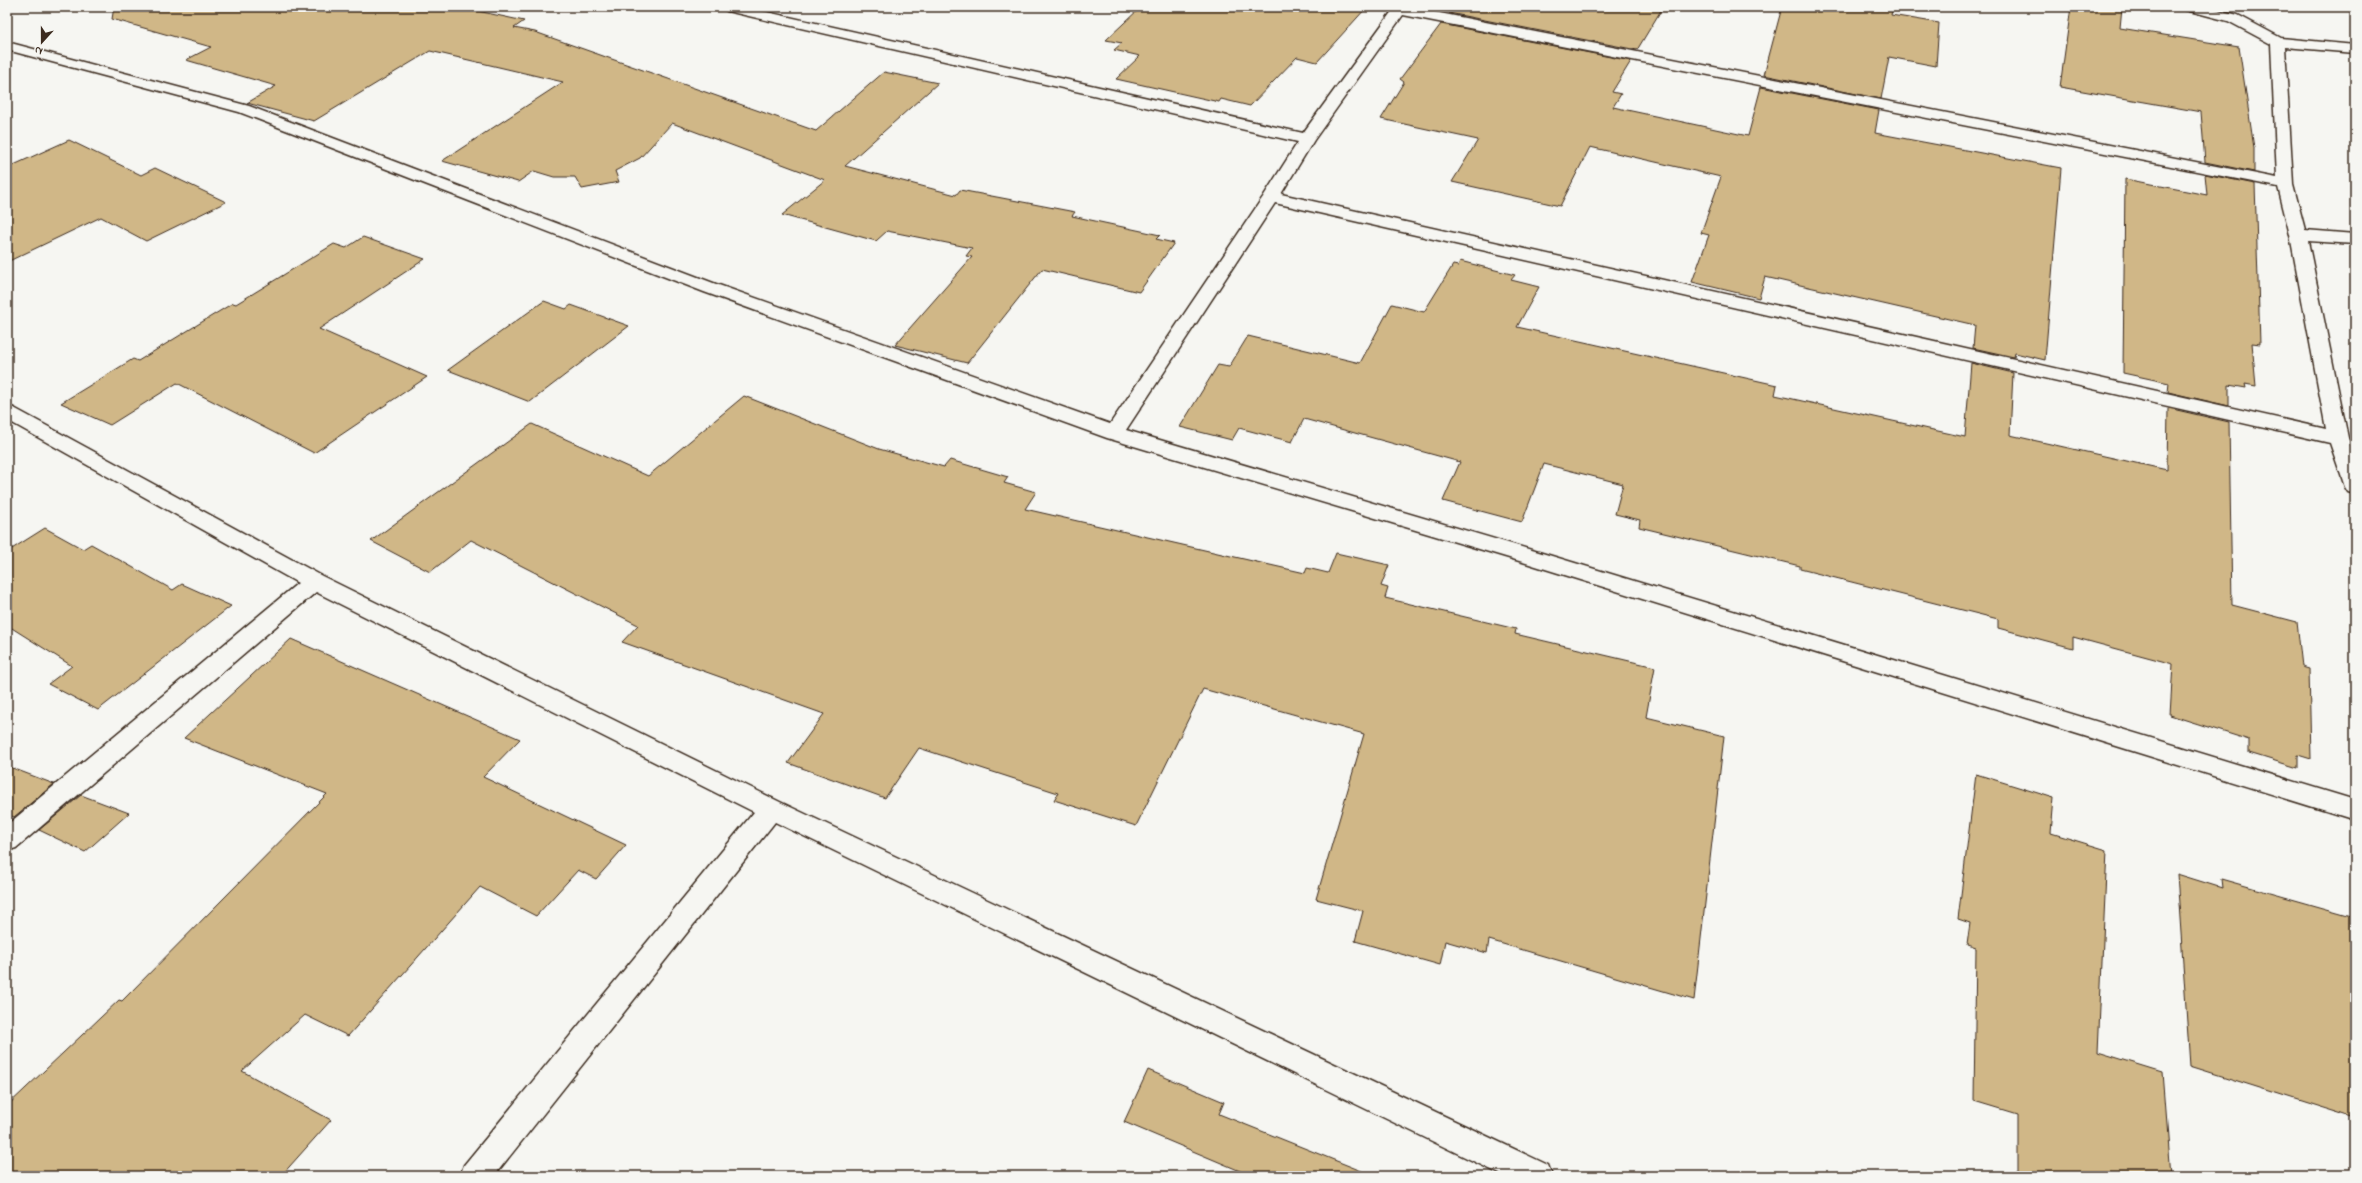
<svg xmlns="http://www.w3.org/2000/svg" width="2362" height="1183" font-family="'Indie Flower',sans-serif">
<rect width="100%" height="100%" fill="#f6f6f2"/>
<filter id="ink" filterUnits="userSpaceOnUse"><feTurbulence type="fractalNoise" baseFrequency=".025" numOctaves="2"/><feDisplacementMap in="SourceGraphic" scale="8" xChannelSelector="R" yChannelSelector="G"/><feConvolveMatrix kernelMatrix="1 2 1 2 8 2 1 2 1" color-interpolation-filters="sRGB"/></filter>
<g filter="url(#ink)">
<!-- building -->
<g fill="#d0b787" stroke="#3b2a1e">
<path d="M114,7H459L524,21L514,28L535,32L816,131L884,72L938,83L845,166L956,195L960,190L1075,212L1072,216L1160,235L1156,239L1174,243L1139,292L1042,269L967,363L895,345L972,257L966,256L972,248L887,231L876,241L782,215L825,180L672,123L640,158L615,171L619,182L582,189L575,177H554L534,171L518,182L442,161L563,82L430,51L314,121L247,103L276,86L186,60L211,47L112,19Z"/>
<path d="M1141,7H1367L1317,62L1297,57L1250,106L1221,99L1219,102L1116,79L1140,56L1114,50L1122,43L1106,40Z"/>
<path d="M1453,7H1663L1637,50L1449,13Z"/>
<path d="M1782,7H1893L1891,15L1939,23L1936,66L1889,57L1881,99L1764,75Z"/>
<path d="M2071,7H2122L2120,28L2239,47L2254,148V172L2205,162L2201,112L2060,87Z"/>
<path d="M1441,24L1631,61L1612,92L1621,94L1613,107L1748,136L1761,87L1879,110L1875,133L2061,168L2045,360L2015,353L2014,357L1973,348L1975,325L1765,277L1759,298L1692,282L1709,235L1701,233L1721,177L1590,147L1560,206L1452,182L1478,140L1381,119L1404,82L1400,79Z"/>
<path d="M69,140L141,175L155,168L226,202L146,241L101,217L7,262V168Z"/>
<path d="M2205,174L2255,184L2260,344L2252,343L2256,386L2245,384L2246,388L2229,385V406L2168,392L2169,383L2123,373L2125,179L2207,195Z"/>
<path d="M363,237L425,259L319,329L427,377L314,453L177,383L110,425L61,403L133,359L138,361L233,303L236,304L334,244L346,248Z"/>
<path d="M1460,261L1515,275L1511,280L1539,287L1517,327L1777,385L1775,395L1965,437L1971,363L2013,373L2010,435L2167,470L2168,408L2229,422L2232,605L2297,622L2302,667L2309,669L2311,759L2298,755V768L2249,753V740L2170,715L2173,664L2073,637V648L1998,628V619L1800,569V566L1639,527L1640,520L1615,514L1623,484L1544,464L1522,522L1443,501L1460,462L1304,419L1292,442L1239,428L1232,440L1180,427L1218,365L1229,367L1248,336L1360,363L1392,304L1424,312L1453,265L1458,266Z"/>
<path d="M544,301L566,309L571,305L629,326L530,402L448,370Z"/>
<path d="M744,396L879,449L944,467L950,460L1008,477L1004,483L1036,492L1025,509L1305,573L1307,568L1328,573L1336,553L1389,565L1381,586L1388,588L1385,598L1516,629L1515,634L1655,667L1646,717L1724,736L1694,1000L1489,940L1487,953L1445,941L1440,965L1355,941L1363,911L1316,899L1364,734L1203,689L1136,826L1054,800L1058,793L919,748L885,798L788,763L824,714L622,642L638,625L471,540L430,572L371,541L532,424L648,476Z"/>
<path d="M45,528L83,549L91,544L173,590L182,584L231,606L98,710L48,684L72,666L7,625V552Z"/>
<path d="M291,639L520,739L483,777L626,845L596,879L578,870L536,916L480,887L348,1036L305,1015L242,1071L331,1120L281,1176H7V1106L119,1000L122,1001L327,794L184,738Z"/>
<path d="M7,766L54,784L14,817L7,814Z"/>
<path d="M1976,774L2054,798L2051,833L2107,850L2098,1052L2163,1072L2171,1176H2017V1114L1974,1101L1976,948L1967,945L1970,923L1958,919Z"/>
<path d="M81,795L129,813L85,852L39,830Z"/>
<path d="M2177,874L2222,888L2221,879L2355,917V1118L2190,1066Z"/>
<path d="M1148,1070L1224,1102L1219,1114L1369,1174V1176H1252L1124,1122Z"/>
</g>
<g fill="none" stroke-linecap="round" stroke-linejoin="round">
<defs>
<g id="minor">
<path d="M720,7H745L1303,133L1395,7H1409L2277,178L2271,44L2228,21L2186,10L2184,7H2207L2238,15L2281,38L2355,45V53L2285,47L2293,184L2305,230L2355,234V244L2308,241L2348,438L2355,458V494L2348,492L2345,487L2330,443L1275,203L1126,430L1542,553L2355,800V820L1526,563L1107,438L704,292L239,112L7,50V42L249,106L716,284L1110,424L1263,197L1298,142L727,11ZM1403,15L2278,187L2290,235L2326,429L1281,194L1314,140Z"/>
<path d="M7,406L14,408L322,576L780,802L1548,1165L1552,1176H1504L775,822L494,1176H460L464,1165L754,812L316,592L16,848L7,851V825L298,583L7,420Z"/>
</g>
</defs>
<!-- minor casing -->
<use href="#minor" stroke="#3b2a1e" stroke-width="3"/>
<!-- minor -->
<use href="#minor" fill="#f6f6f2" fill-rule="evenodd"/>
</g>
</g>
<!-- margin -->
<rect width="2362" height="1183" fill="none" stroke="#f6f6f2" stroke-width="24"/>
<rect x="12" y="12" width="2338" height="1159" fill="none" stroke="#3b2a1e" stroke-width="1.5" filter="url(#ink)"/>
<!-- north arrow -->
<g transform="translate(42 42) rotate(201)" stroke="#f6f6f2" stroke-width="3" paint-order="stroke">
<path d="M0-3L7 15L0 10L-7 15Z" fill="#3b2a1e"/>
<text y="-6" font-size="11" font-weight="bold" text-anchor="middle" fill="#3b2a1e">N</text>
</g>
</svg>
